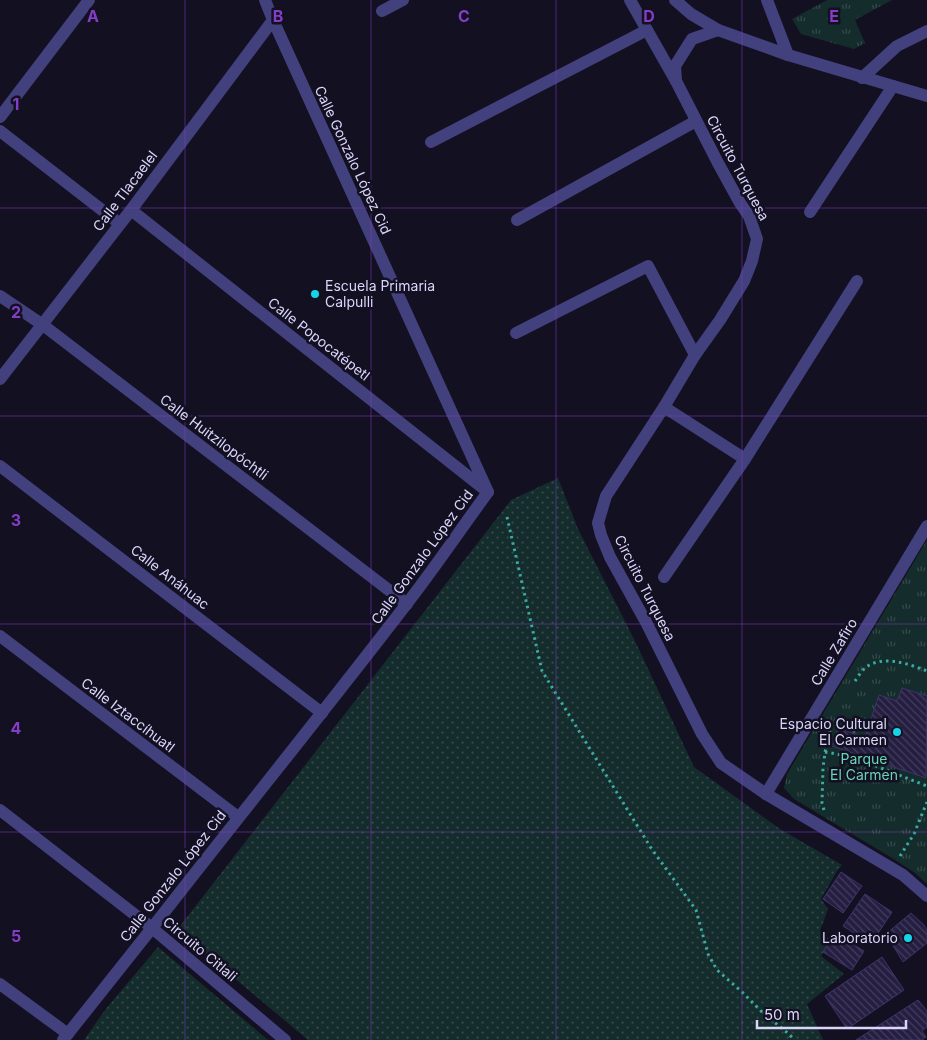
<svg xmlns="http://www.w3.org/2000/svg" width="927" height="1040" font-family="Inter,sans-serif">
<defs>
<pattern id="grass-dots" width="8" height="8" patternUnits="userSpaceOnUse" patternTransform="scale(1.25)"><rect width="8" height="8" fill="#142c2b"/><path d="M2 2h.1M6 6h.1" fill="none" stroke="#364a4b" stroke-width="1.8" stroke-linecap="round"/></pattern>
<pattern id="park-tufts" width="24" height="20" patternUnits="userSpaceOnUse" patternTransform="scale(1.25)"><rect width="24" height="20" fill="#142c2b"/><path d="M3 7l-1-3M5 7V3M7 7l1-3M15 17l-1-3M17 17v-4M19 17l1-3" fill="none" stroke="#364a4b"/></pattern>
<pattern id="building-back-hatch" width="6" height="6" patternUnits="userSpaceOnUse" patternTransform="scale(1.25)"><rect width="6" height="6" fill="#251e41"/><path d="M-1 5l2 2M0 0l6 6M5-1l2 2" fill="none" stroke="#443e5d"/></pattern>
</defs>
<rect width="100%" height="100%" fill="#131022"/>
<!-- grass -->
<g fill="url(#grass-dots)">
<path d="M558,478L578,529L635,641L694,767L780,829L842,865L837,871L821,899L828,909L820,931L830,940L821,956L844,974L807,1004L823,1040H308L177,930L511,500Z"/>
<path d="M158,947L268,1040H84L105,1010Z"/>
</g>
<!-- park -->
<g fill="url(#park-tufts)">
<path d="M827,0H892L855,20L865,43L854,49L801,34L792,19Z"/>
<path d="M927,540V884L915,873L897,861L794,799L784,788L787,774Z"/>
</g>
<!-- building -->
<g fill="url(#building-back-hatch)" stroke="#3d336b">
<path d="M902,688L927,696L926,778L832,746L838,728L865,737L879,695L897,701Z"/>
<path d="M841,872L862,886L843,913L823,899Z"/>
<path d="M865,894L892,912L871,944L843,926Z"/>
<path d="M911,913L924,925L927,931V943L903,962L886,934Z"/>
<path d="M835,933L864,951L852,970L823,952Z"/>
<path d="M882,957L904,990L847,1029L825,996Z"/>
<path d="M918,1000L927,1011V1027L922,1031L926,1037L922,1040H856Z"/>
</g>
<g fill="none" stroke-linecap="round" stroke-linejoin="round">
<!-- path -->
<g stroke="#3baaa2" stroke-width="3" stroke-dasharray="2.5 4" stroke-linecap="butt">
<path d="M507,517L542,671L651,848L696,910L708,954L717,970L742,992L762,1012L790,1035L794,1040"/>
<path d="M855,681C858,677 861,671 865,668C882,654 909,664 927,671"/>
<path d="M825,752L837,754L868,763L927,786"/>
<path d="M824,810L822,803L823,767L826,746L832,723L857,732"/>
<path d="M900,856L914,834L927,802"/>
</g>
<!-- minor -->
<g stroke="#42407d" stroke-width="12">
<path d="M630,0L676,81L718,163L740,203L749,216L757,239L752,261L744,281L720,320L695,355L664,407L606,496L598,523L601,535L610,557L646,622L702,734L721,763L766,794L903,875L927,896"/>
<path d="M675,0L691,14L718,30L788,55L927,96"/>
<path d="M767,0L788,55"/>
<path d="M382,11L403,0"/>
<path d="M862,78L897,46L927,31"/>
<path d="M676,81L675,66L692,39L718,30"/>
<path d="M0,117L89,0"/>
<path d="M0,131L120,224"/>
<path d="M431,142L647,30"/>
<path d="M131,210L488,492"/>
<path d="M810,212L893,86"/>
<path d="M517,220L696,121"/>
<path d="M0,296L43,325L407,604"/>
<path d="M516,333L648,266L695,355"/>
<path d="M0,379L131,210L273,20"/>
<path d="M664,407L745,459"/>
<path d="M0,466L322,713"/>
<path d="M664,577L745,459L857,281"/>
<path d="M0,636L238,817"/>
<path d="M766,794L927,526"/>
<path d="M0,810L152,928L63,1040"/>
<path d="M0,984L68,1034"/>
</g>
<!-- tertiary -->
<path stroke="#42407d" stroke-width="12" d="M265,0L273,20L488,492C460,530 434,569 405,606C322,714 236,820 152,928L285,1040"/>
</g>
<!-- grid -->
<path fill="none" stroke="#843dc5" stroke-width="1" stroke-opacity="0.55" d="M185,0V1040M371,0V1040M556,0V1040M742,0V1040M0,208H927M0,416H927M0,624H927M0,832H927"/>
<!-- markers -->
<g fill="#17d3e6" stroke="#131022" stroke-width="2">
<circle cx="315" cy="294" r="5"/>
<circle cx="897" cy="732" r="5"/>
<circle cx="908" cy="938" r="5"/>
</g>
<g text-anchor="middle" stroke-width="5" stroke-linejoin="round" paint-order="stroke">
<!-- street labels -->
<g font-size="14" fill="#dad6fb" stroke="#131022">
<text transform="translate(353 160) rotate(65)" y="5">Calle Gonzalo López Cid</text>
<text transform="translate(738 168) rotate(62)" y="5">Circuito Turquesa</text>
<text transform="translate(125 191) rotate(-53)" y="5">Calle Tlacaelel</text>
<text transform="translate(319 339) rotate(38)" y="5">Calle Popocatépetl</text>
<text transform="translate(214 437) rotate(37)" y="5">Calle Huitzilopóchtli</text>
<text transform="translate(422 557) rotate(-54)" y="5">Calle Gonzalo López Cid</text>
<text transform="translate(170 577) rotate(38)" y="5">Calle Anáhuac</text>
<text transform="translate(645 588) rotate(63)" y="5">Circuito Turquesa</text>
<text transform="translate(834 652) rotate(-59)" y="5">Calle Zafiro</text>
<text transform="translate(128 715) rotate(37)" y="5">Calle Iztaccíhuatl</text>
<text transform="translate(173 876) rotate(-52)" y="5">Calle Gonzalo López Cid</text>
<text transform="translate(200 949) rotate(40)" y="5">Circuito Citlali</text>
</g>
<!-- poi labels -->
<g font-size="14" fill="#dad6fb" stroke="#131022" text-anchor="end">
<text x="325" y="291" text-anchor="start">Escuela Primaria<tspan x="325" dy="16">Calpulli</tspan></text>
<text x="887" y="729">Espacio Cultural<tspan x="887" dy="16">El Carmen</tspan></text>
<text x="898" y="943">Laboratorio</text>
</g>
<!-- park labels -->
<g font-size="14" fill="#69d4b8" stroke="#131022">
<text x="864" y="764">Parque<tspan x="864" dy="16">El Carmen</tspan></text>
</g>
</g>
<g font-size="16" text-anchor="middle" font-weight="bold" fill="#843dc5" stroke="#131022" stroke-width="5" stroke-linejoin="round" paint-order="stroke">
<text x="93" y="22">A</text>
<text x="278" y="22">B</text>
<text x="464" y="22">C</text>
<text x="649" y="22">D</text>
<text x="834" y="22">E</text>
<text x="16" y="110">1</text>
<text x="16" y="318">2</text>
<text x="16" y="526">3</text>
<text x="16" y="734">4</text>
<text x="16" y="942">5</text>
</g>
<!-- scale -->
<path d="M757 1020v8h149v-8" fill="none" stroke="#dad6fb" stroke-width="2.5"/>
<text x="764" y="1020" font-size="15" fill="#dad6fb" stroke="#131022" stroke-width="4" paint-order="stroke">50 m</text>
</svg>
